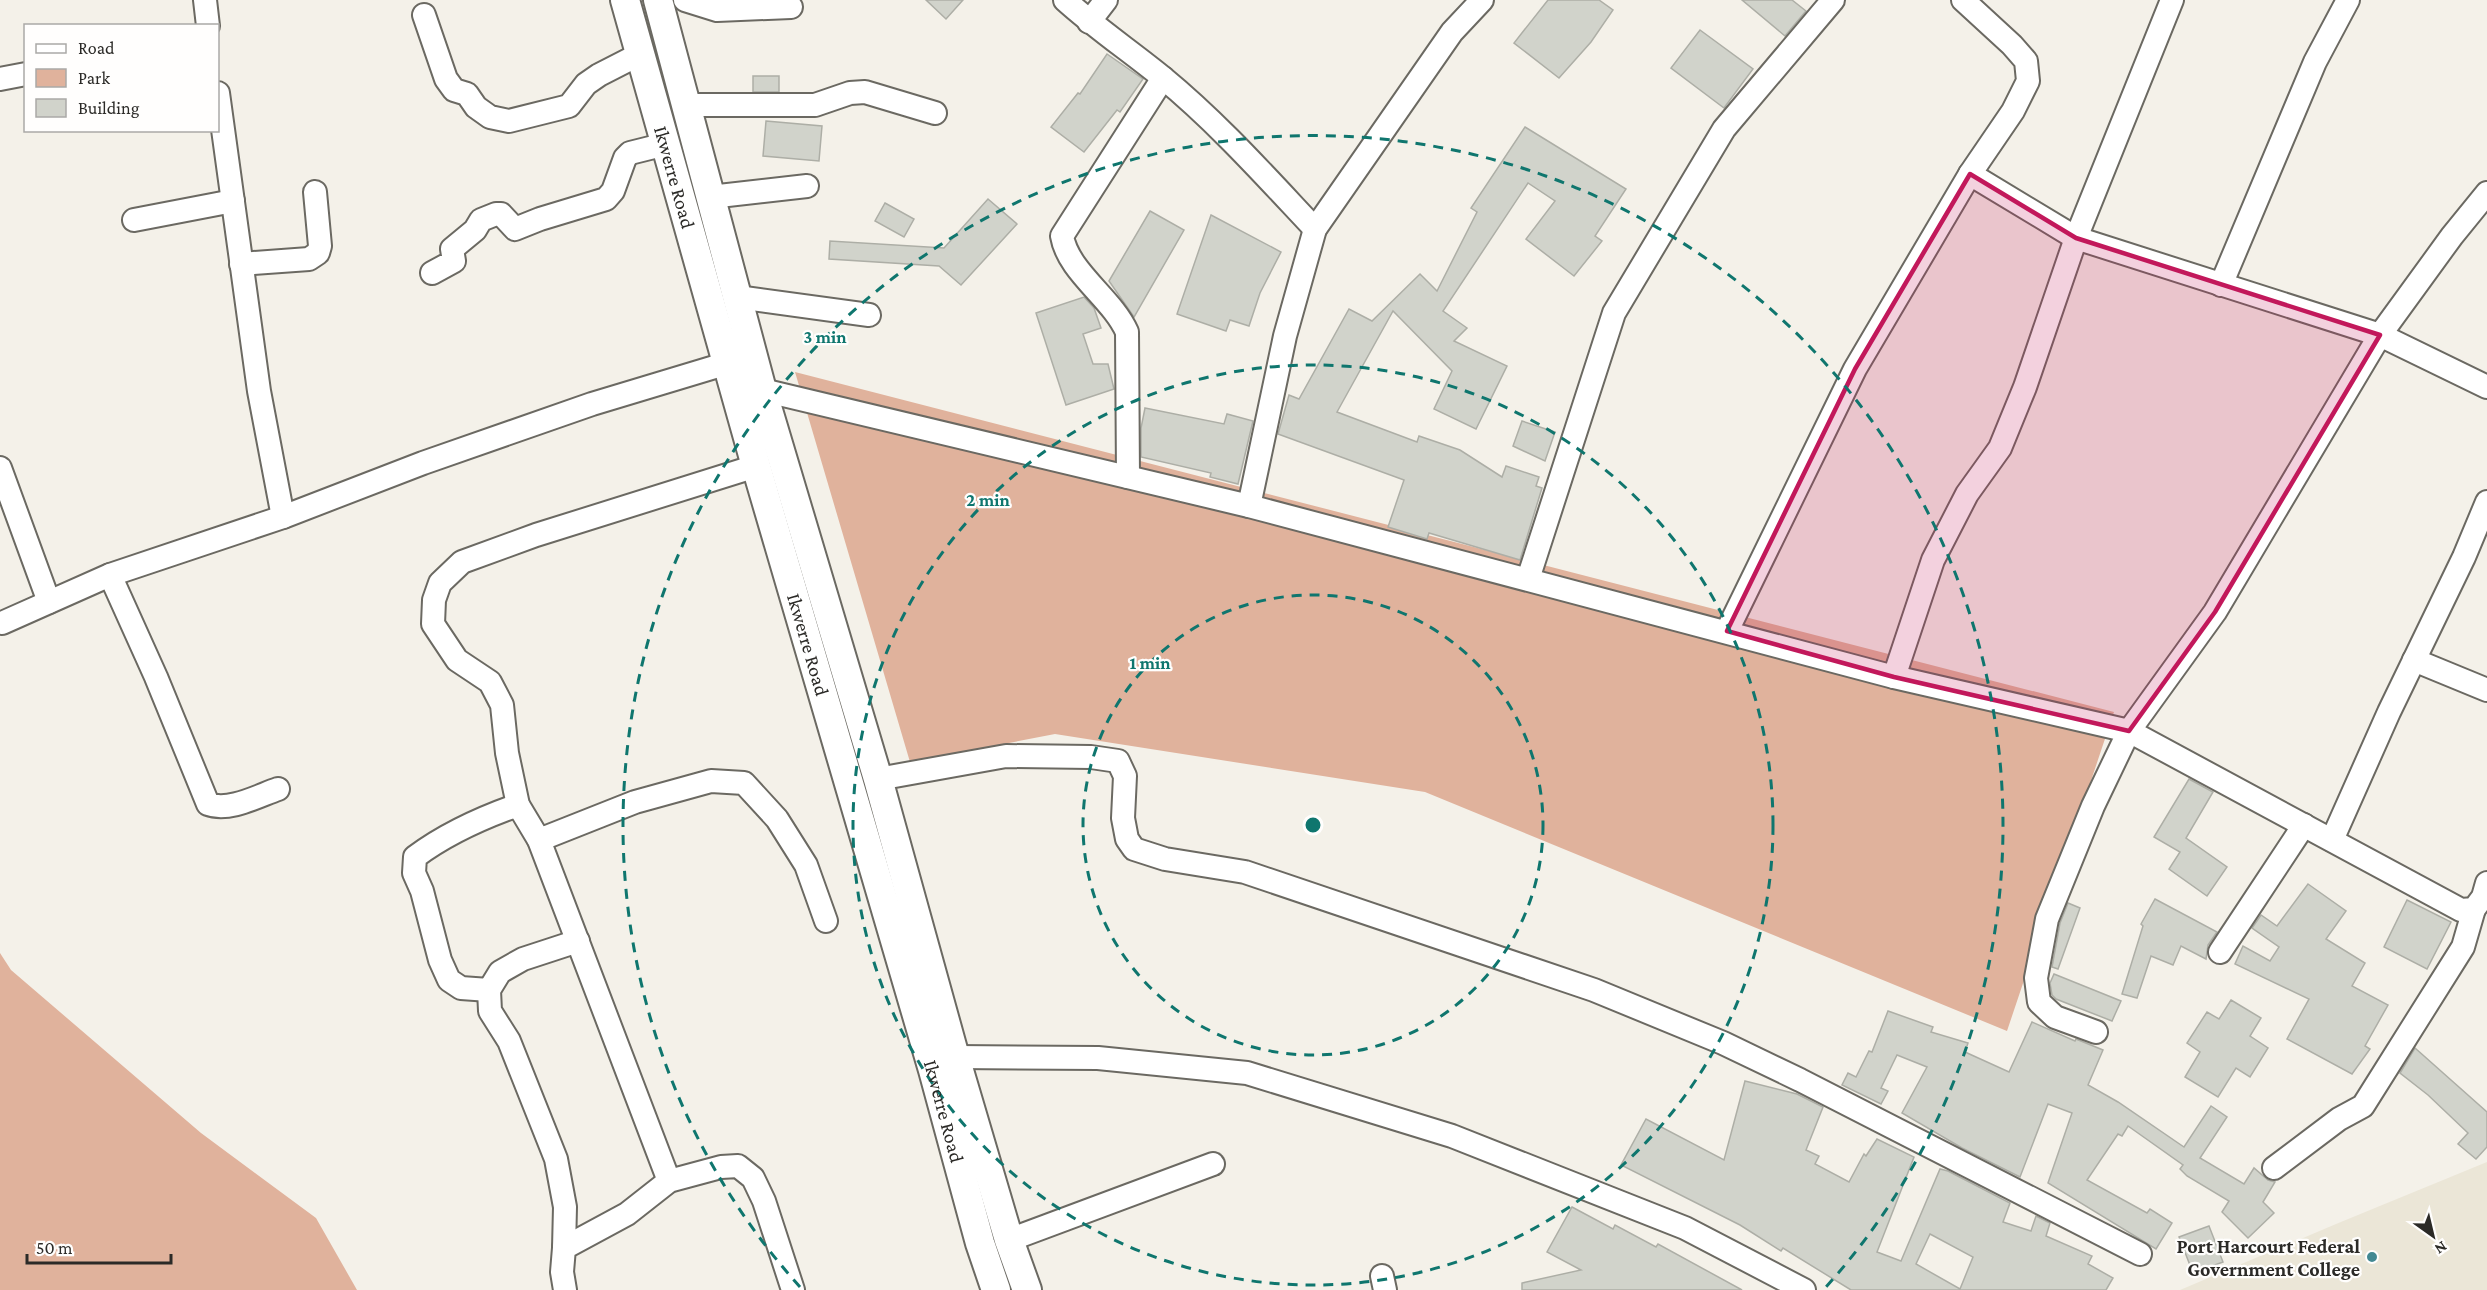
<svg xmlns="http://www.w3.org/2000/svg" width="2487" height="1290" font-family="'Crimson Pro',serif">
<rect width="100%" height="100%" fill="#f4f1e9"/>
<!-- built -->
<path fill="#ebe6d7" d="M2487,1162V1290H2180L2336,1224Z"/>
<!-- green -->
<g fill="#e0b29c">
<path d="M795,372L2114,712L2007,1031L1425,792L1055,734L910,762Z"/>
<path d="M0,953L11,970L201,1133L316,1218L357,1290H0Z"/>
</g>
<!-- building -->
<g fill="#d1d3cb" stroke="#adaea6" stroke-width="1.5" fill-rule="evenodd">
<path d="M926,0H963L946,19Z"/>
<path d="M1548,0H1599L1613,10L1591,42L1559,78L1514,43Z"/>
<path d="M1742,0H1792L1806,11L1785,36Z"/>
<path d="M1700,30L1753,69L1724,108L1671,68Z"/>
<path d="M1107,54L1143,79L1120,112L1117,110L1084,152L1051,127L1078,93L1080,94Z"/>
<rect x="753" y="76" width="26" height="16"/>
<path d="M766,121L822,126L819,161L763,156Z"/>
<path d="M1525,127L1626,189L1595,236L1602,241L1574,276L1526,239L1555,201L1528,183L1443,311L1467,328L1454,341L1507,366L1476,429L1434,409L1452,371L1393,311L1337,412L1417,442L1419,436L1460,450L1502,477L1506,466L1539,477L1536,486L1542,488L1520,560L1429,533L1427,539L1388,527L1404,480L1278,434L1289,395L1299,399L1349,309L1372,321L1420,274L1437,291L1477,212L1471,208Z"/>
<path d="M988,199L1017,224L961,285L939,266L829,259L830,241L944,248Z"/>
<path d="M885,203L914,219L904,237L875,221Z"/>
<path d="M1150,211L1184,230L1134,317L1109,281Z"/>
<path d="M1211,215L1281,252L1260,293L1249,326L1230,320L1226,331L1177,314Z"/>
<path d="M1084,297L1094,308L1101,328L1083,334L1093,364H1108L1114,389L1066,405L1036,313Z"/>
<path d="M1145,408L1224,424L1227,414L1253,421L1238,484L1210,477L1211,473L1141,457V428Z"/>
<path d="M1522,421L1555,432L1545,461L1513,446Z"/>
<path d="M2189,779L2213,792L2186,838L2227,867L2207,896L2169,869L2180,852L2154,837Z"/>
<path d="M2308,884L2346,911L2326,939L2365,963L2352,986L2388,1005L2365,1046L2370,1049L2352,1074L2287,1039L2309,999L2235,964L2243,946L2270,961L2279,947L2252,928L2261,915L2277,926Z"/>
<path d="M2155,899L2217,932L2208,945L2206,959L2181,946L2173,965L2151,956L2137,998L2122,994L2143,926L2141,924Z"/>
<path d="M2407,900L2451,922L2427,969L2384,947Z"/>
<path d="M2068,903L2080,908L2058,969L2052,967L2060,923Z"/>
<path d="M2054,974L2121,1001L2112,1021L2056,999L2052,995L2050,983Z"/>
<path d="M2231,1000L2261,1018L2250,1036L2268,1048L2250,1077L2236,1068L2218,1097L2185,1077L2200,1052L2187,1043L2207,1012L2219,1019Z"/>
<path d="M1888,1011L1933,1027L1931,1032L1968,1043L1965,1052L2009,1072L2032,1022L2075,1041L2076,1039L2103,1050L2088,1085L2118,1102L2184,1147L2211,1106L2227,1117L2200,1158L2244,1184L2254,1168L2268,1180L2275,1182L2263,1202L2274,1213L2248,1238L2222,1212L2229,1201L2187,1176L2180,1169L2183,1165L2128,1126L2122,1136L2118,1134L2087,1180L2147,1213L2150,1209L2172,1223L2156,1249L2048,1183L2072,1113L2048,1104L2020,1177L1962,1148L1902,1113L1927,1067L1897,1055L1881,1088L1888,1091L1881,1104L1842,1085L1848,1073L1856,1077L1869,1051L1872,1052Z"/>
<path d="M2415,1048L2487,1112V1147L2476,1159L2458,1144L2468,1133L2428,1095L2400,1073Z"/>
<path d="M1745,1081L1797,1094L1823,1107L1806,1150L1819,1156L1815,1164L1849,1182L1864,1154L1866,1156L1877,1139L1914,1157L1877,1252L1901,1261L1940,1169L1948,1171L2010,1203L2003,1222L2031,1231L2036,1216L2050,1223L2046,1236L2092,1256L2088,1264L2113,1278L2106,1290H1851L1783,1248L1781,1251L1740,1225L1621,1165L1646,1119L1724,1160ZM1930,1234L1973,1257L1960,1289L1916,1264Z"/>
<path d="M1572,1207L1613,1229L1615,1225L1656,1247L1658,1244L1742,1290H1522V1283L1581,1270L1547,1252Z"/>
<path d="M2209,1226L2223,1262L2193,1273L2179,1237Z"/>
</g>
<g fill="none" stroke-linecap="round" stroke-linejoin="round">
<defs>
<g id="minor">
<path d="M205,0L208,26"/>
<path d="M685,0L717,10L791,7"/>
<path d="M1065,0C1096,28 1130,51 1162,77C1218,123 1266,177 1315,229"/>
<path d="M424,15L446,79L454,90L467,94L476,107L490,117L509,121L569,106L586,84L599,75L640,54"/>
<path d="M1089,22L1106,0"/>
<path d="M0,79L26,74"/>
<path d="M218,93L259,391L283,517"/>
<path d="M686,105H815L850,93L865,92L935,113"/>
<path d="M1970,174L2076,238L2380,335L2487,387"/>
<path d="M710,197L807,186"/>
<path d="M134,220L233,201"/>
<path d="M241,264L309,259L318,253L320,246L315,192"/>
<path d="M432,273L454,261L452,249L475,230L481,220L496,214H501L515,229L540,219L606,199L613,191L625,158L630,153L666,144"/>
<path d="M2221,285L2315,62L2348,0"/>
<path d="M737,297L869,315"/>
<path d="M762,390L1249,506L1894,677L2129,731L2461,910L2474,909L2483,897L2487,883"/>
<path d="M0,468L49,602"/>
<path d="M1128,477L1127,332C1112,298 1068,272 1062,236L1163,78"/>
<path d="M1249,506L1285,336L1315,229L1452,32L1482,0"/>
<path d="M110,575L156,677L208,804C229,812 258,796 278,789"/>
<path d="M1528,579L1614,313L1724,129L1833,0"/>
<path d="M2,623L110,575L283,517L423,463L592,404L728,363"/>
<path d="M1727,631L1855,369L1970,174L2013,111L2028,81L2026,61L2012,45L1963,0"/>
<path d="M2414,660L2487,690"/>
<path d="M1894,677L1933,560L1967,494L2000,448L2025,387L2076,238L2172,0"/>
<path d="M878,779L1006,756L1091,757L1118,761L1125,776L1123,818L1127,839L1134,849L1165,859L1245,872L1594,990L1723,1043L1800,1080L2140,1254"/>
<path d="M539,840L635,802L711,781L744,783L777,819L806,865L826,921"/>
<path d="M2332,840L2389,712L2464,557L2487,502"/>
<path d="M2220,952L2304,825"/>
<path d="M489,990L461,988L449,980L440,960L422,891L414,873L415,857C447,833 481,818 518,805"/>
<path d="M2096,1032L2055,1017L2039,1002L2036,978L2047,919L2093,806L2129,731L2215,612L2380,335L2452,236L2487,193"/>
<path d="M955,1057L1098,1058L1247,1073L1452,1136L1685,1228L1804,1290"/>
<path d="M2274,1168L2339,1119L2363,1106L2463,947L2474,909"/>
<path d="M669,1181L539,840L518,805L507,753L502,705L490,682L457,660L433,624L434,600L440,583L462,562L536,535L756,466"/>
<path d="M1009,1240L1213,1164"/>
<path d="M564,1248L565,1207L556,1159L509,1041L490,1011L489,990L500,972L523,959L578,941"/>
<path d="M1382,1276L1385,1290"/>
<path d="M565,1290L562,1272L564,1248L627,1214L669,1181L721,1167L738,1166L753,1178L764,1201L793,1290"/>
</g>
<g id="major">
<path id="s1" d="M625,0L756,466L933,1070L980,1243L996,1290"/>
<path d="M658,0L762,390L878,779L955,1057L1009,1240L1027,1290"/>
</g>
</defs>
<!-- minor casing -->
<use href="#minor" stroke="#6b6962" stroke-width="26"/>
<!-- major casing -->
<use href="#major" stroke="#6b6962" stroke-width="32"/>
<!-- minor -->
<use href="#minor" stroke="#fff" stroke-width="22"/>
<!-- major -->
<use href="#major" stroke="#fff" stroke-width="28"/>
</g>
<!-- marked area -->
<path fill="#c2185b" fill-opacity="0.2" stroke="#c2185b" stroke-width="4.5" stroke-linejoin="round" d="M1970,174L2076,238L2380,335L2215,612L2129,731L1894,677L1727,631L1855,369Z"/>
<!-- distance rings -->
<g fill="none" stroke="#0f766e" stroke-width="3" stroke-dasharray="10 8">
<circle cx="1313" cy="825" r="230"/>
<circle cx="1313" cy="825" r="460"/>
<path d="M800 1287A690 690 0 1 1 1826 1287"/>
</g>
<!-- markers -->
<circle fill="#438993" stroke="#fffefd" stroke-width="2" cx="2372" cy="1257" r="6"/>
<g text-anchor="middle" stroke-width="4.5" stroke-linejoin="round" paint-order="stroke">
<!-- street labels -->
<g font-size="20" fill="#2b2a27" stroke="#fffefd">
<text dy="7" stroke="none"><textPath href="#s1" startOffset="184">Ikwerre Road</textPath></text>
<text dy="7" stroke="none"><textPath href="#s1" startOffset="670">Ikwerre Road</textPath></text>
<text dy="7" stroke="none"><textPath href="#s1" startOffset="1156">Ikwerre Road</textPath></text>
</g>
<!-- poi labels -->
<g font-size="20" font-weight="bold" fill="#2b2a27" stroke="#fffefd" text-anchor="end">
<text x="2360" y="1253">Port Harcourt Federal<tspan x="2360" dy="23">Government College</tspan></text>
</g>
</g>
<circle cx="1313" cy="825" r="9" fill="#0f766e" stroke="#fffefd" stroke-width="3"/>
<g font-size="18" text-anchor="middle" font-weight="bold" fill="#0f766e" stroke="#fffefd" stroke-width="4.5" stroke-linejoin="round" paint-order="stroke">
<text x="825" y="343">3 min</text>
<text x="988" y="506">2 min</text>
<text x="1150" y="669">1 min</text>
</g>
<!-- legend -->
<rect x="24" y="24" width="195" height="108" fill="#fffefd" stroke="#aaa9a7" stroke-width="1.5"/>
<rect x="36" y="44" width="30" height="9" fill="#ffffff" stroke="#aaa9a7" stroke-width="1.5"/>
<text x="78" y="54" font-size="18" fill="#2b2a27">Road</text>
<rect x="36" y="69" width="30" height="18" fill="#e0b29c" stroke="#aaa9a7" stroke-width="1.5"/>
<text x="78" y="84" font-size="18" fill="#2b2a27">Park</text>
<rect x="36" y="99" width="30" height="18" fill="#d1d3cb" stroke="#aaa9a7" stroke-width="1.5"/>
<text x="78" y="114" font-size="18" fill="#2b2a27">Building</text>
<!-- north arrow -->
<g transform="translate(2433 1236) rotate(146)" stroke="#fffefd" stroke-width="4.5" paint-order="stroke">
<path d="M0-4.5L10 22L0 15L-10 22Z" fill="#2b2a27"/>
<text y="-9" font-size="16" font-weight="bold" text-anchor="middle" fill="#2b2a27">N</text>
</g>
<!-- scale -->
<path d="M27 1254v9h144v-9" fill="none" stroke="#2b2a27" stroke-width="3"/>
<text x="36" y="1254" font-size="18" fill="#2b2a27" stroke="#fffefd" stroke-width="4.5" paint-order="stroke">50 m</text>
</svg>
